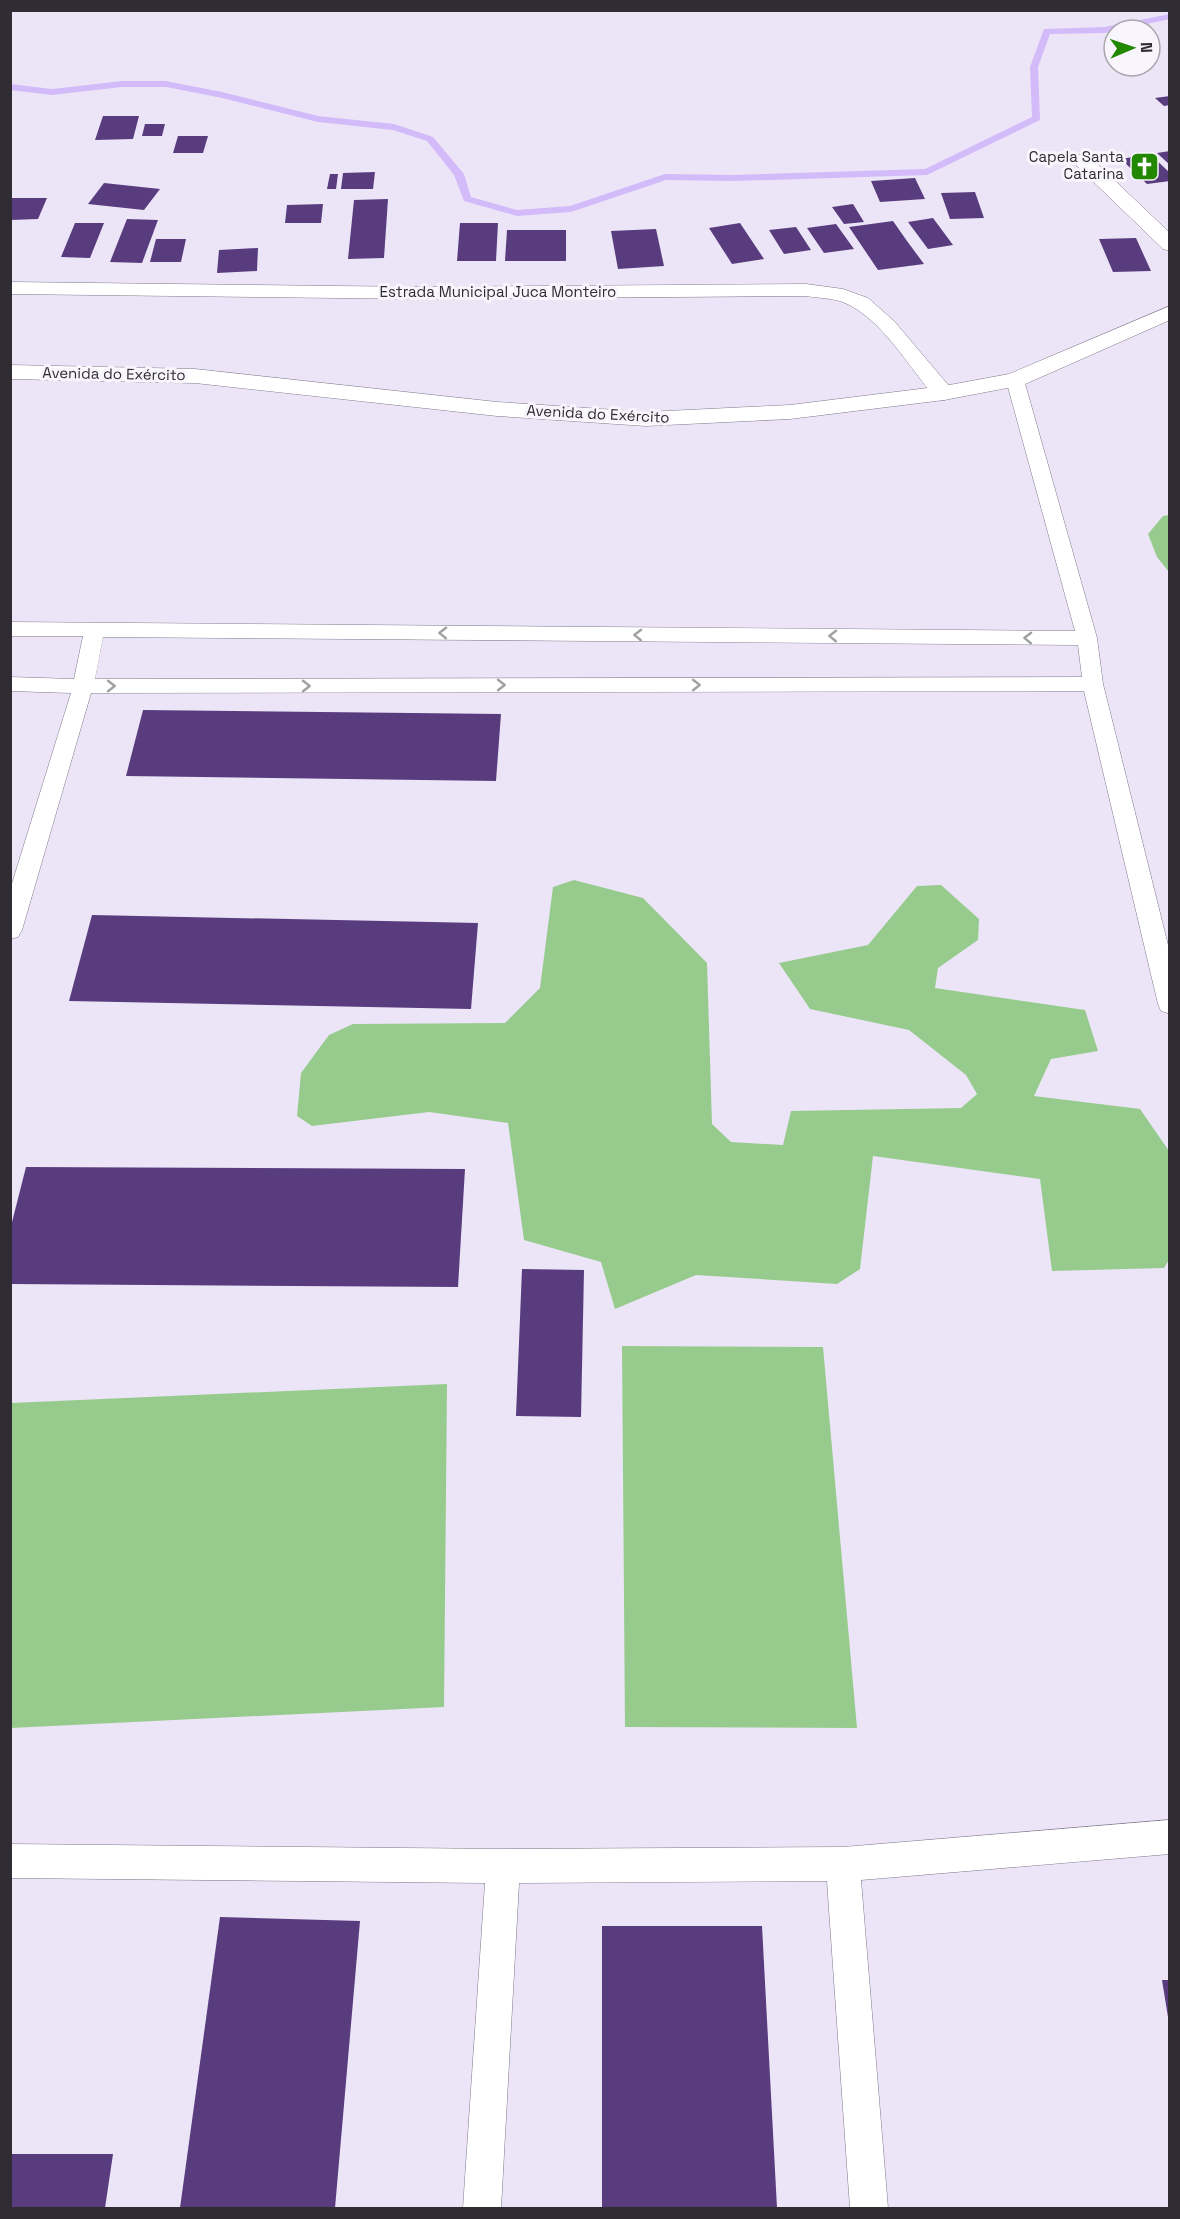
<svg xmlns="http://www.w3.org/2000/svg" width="1180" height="2219" font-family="'Space Grotesk',sans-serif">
<rect width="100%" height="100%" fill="#ece5f8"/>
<!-- green -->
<g fill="#97cb8d">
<path d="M1169,515H1170L1169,572L1157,557L1148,534L1163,516Z"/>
<path d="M574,880L643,898L707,963L712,1124L731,1142L783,1145L791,1111L961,1108L977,1094L966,1075L909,1030L810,1009L779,963L868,945L917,886L941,885L979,919L978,940L938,968L935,988L1085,1010L1098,1051L1051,1059L1034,1096L1140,1109L1169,1151V1260L1164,1268L1052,1271L1040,1179L873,1156L860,1269L837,1284L696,1275L615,1309L601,1262L524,1240L508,1123L429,1112L312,1126L297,1116L301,1073L329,1035L353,1024L505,1023L540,988L553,887Z"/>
<path d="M622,1346L823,1347L857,1728L625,1727Z"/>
<path d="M447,1384L444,1707L11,1728V1403Z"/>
</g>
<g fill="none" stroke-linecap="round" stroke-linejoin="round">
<!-- stream -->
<path fill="#d2bbf8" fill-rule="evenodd" d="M1170,14V19L1105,33L1050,34L1038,67L1040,120L927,175L734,181L666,180L571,212L517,216L464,201L454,175L427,141L393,130L318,122L222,98L166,87H122L52,95L10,90V84L52,89L122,81H166L222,92L318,116L394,124L433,137L464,174L471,197L517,210L570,206L665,174L734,175L925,169L1032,117L1030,67L1044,29L1105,27Z"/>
</g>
<!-- building -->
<g fill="#593c7e">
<path d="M1170,96V105L1164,106L1155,98Z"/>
<path d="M103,116H139L133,139L95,140Z"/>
<path d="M145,124H165L162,136H142Z"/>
<path d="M178,136H208L203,153H173Z"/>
<path d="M1170,151V165L1157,153Z"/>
<path d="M1150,154L1170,173V181L1147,184L1121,159Z"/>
<path d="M375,172L373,189H341L343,173Z"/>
<path d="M330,174H338L336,189H327Z"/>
<path d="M915,178L925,199L880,202L871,181Z"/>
<path d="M104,183L160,189L144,210L88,204Z"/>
<path d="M975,192L984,218L950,219L941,193Z"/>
<path d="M10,198H47L38,219L10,220Z"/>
<path d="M388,199L384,258L348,259L354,200Z"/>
<path d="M323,204L321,223H285L287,205Z"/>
<path d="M853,204L864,222L844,224L832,207Z"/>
<path d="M933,218L953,245L928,249L908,222Z"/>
<path d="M127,219L158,220L142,263L110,262Z"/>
<path d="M893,221L907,241L924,264L878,270L849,227Z"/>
<path d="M75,223H104L90,258L61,257Z"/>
<path d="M460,223H498L496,261H457Z"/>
<path d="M740,223L764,259L732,264L709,228Z"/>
<path d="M836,224L854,249L824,253L807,228Z"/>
<path d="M796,227L811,250L784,254L769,230Z"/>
<path d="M656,229L664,266L618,269L611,231Z"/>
<path d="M507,230H566V261H505Z"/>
<path d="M1136,238L1151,271L1113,272L1099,239Z"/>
<path d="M156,239H186L181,262H150Z"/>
<path d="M258,248L257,271L217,273L219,250Z"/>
<path d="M143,710L501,714L496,781L126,776Z"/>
<path d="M92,915L478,923L471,1009L69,1001Z"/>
<path d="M26,1167L465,1169L458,1287L10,1284V1230Z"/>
<path d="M522,1269L584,1270L581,1417L516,1416Z"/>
<path d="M220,1917L360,1921L335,2208H180Z"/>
<path d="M602,1926H762L777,2208H602Z"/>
<path d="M1162,1980H1170V2017H1168Z"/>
<path d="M10,2154H113L105,2208H10Z"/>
</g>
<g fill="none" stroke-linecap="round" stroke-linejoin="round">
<defs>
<g id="service">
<path d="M1015,375L1021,376L1024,380L1097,638L1103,684L1170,953V1014L1161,1011L1158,1004L1084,691L91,693L22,930L18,937L10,939V890L71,693L10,691V677L74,679L83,636H10V622L1075,631L1006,380L1009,376ZM103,637L1078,645L1082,677L95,679Z"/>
<path d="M1170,1820V1854L861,1880L888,2208H850L827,1881L519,1883L501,2208H463L485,1883L10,1878V1844L503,1849L843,1847Z"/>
</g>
<g id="minor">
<path d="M1082,154L1089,156L1170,233V251L1163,249L1075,164L1072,160L1075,156Z"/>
<path d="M10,282L419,287L806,284L843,289L868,298L894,321L955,393L952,398L944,400L936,398C908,367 883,319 843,302C831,298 818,298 806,296L419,299L10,294Z"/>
</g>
<path id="tertiary" d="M1170,306V320L1023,385L944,400L790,419L646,426L497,416L195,383L10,379V365L195,369L497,402L646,412L790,405L944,386L1009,374Z"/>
</defs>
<!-- service casing -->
<use href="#service" stroke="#7f798a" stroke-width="1"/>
<!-- minor casing -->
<use href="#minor" stroke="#7f798a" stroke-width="1"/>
<!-- tertiary casing -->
<use href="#tertiary" stroke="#7f798a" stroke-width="1"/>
<!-- service -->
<use href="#service" fill="#fff" fill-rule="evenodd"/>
<!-- minor -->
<use href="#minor" fill="#fff" fill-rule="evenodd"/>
<!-- tertiary -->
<use href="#tertiary" fill="#fff" fill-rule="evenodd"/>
</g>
<!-- one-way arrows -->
<defs><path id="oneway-chevron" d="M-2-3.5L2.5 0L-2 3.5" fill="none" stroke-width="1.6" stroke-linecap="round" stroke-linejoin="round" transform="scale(1.5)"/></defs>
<g stroke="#a1a0a3">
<use href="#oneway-chevron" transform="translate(443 633) rotate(-179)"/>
<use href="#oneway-chevron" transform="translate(638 635) rotate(-179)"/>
<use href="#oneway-chevron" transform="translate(833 636) rotate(-179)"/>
<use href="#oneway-chevron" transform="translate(1028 638) rotate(-179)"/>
<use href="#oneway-chevron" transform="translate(501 685)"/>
<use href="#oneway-chevron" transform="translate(696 685)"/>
<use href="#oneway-chevron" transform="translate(111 686)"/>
<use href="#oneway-chevron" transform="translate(306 686)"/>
</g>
<!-- icons -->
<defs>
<symbol id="church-square" viewBox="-11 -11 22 22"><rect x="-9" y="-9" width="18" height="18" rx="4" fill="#218800" stroke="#f8f5fc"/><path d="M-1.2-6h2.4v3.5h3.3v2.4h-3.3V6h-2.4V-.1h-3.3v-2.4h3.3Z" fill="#fff"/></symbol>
</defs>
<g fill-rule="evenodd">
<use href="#church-square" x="1128" y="150" width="33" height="33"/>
</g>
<g text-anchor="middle" stroke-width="6" stroke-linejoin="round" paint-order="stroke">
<!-- far-poi labels -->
<g font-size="15" fill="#2f2c33" stroke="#f8f5fc" text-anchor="end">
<text x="1124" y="162">Capela Santa<tspan x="1124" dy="17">Catarina</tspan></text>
</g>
<!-- far-street labels -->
<g font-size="15" fill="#2f2c33" stroke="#f8f5fc">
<text x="498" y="297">Estrada Municipal Juca Monteiro</text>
<text transform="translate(114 374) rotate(1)" y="5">Avenida do Exército</text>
<text transform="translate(598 414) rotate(3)" y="5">Avenida do Exército</text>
</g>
</g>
<!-- border -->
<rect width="1180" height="2219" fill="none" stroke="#2f2c33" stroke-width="24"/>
<!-- north arrow -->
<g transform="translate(1132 48) rotate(88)"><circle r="28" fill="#f8f5fc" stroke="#a8a5ac" stroke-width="1.5"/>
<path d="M0-4.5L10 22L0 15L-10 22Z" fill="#218800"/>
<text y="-9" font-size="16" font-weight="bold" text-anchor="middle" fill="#2f2c33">N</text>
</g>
</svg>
